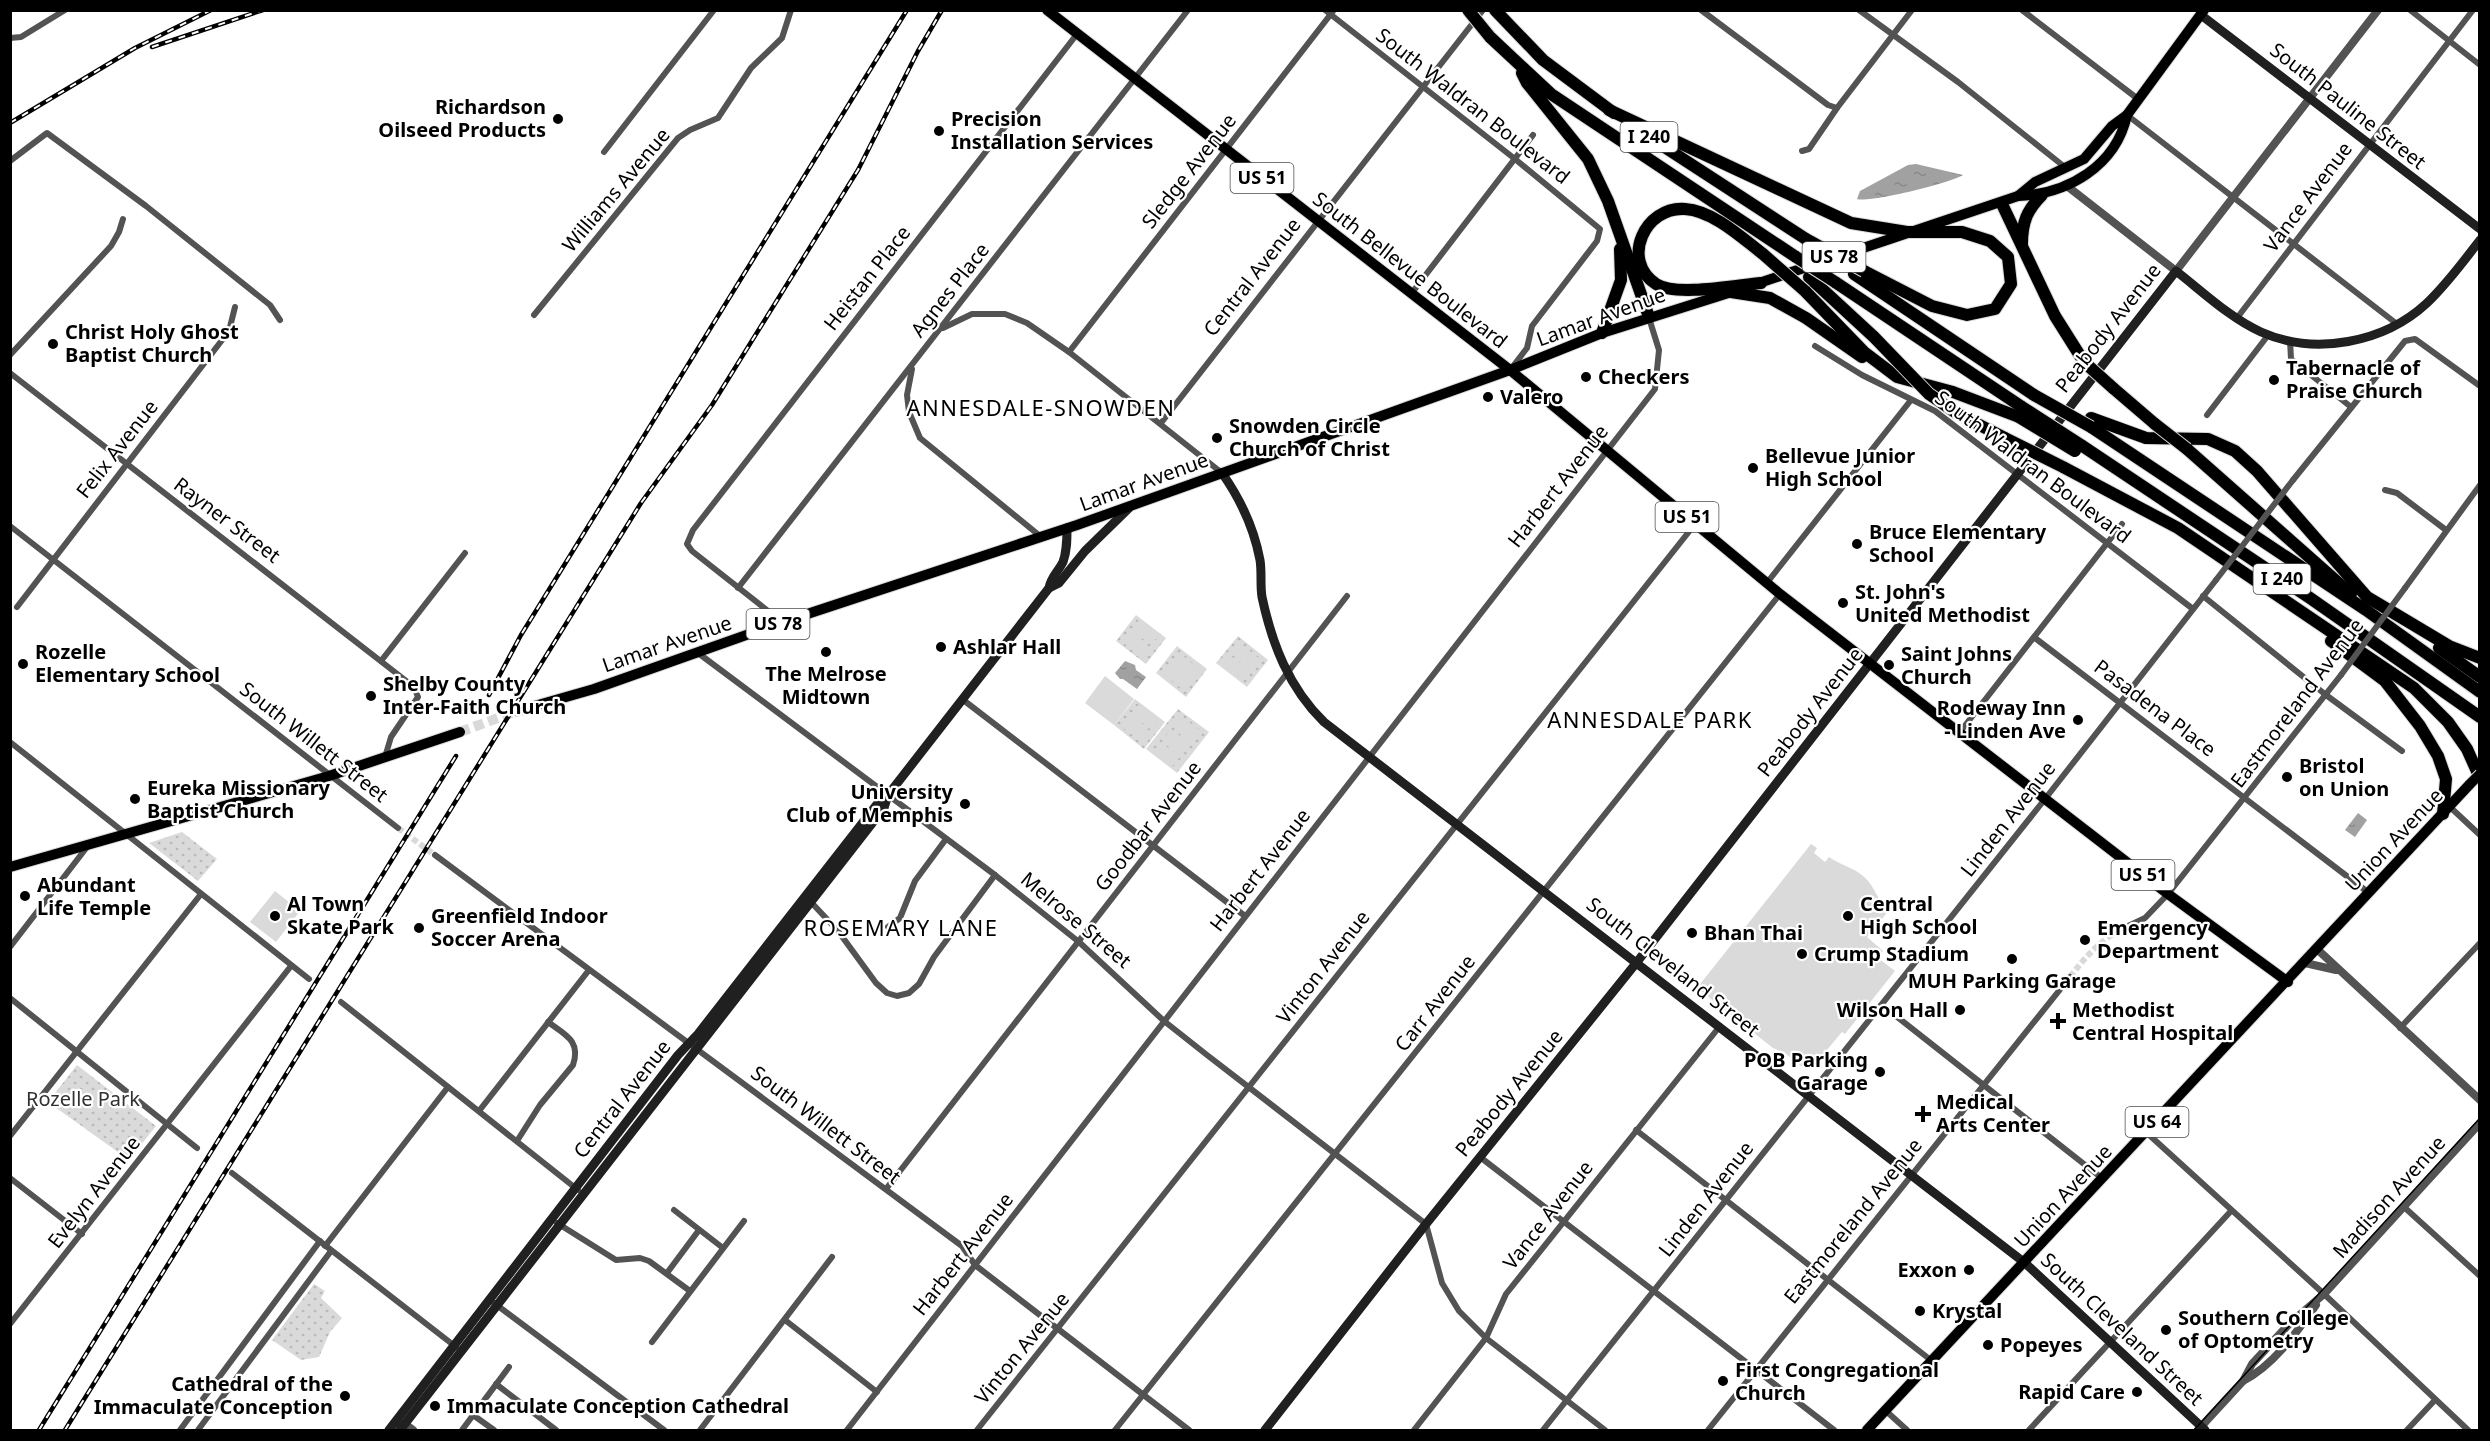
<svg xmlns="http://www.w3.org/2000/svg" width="2490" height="1441" font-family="'Noto Sans',sans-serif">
<defs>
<pattern id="green-dots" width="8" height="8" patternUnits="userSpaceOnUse" patternTransform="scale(1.5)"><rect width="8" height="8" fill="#dadada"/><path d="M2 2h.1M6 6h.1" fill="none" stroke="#b9b9b9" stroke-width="1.8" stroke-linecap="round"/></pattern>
<pattern id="water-ripples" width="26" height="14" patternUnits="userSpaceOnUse" patternTransform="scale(1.5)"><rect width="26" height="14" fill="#a1a1a1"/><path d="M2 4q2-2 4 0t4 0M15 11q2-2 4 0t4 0" fill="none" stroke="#898989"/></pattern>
</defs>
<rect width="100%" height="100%" fill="#fff"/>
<!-- green -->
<g fill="url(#green-dots)">
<path d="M1136,615L1166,638L1146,664L1116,641Z"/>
<path d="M1238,636L1268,660L1247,687L1216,663Z"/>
<path d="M1177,646L1207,669L1186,697L1156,673Z"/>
<path d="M1135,699L1165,722L1144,749L1114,725Z"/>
<path d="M1178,709L1209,732L1177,773L1146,749Z"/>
<path d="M182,832L217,859L198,881L149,843Z"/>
<path d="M77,1065L156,1126L129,1160L48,1102Z"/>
<path d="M314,1284L325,1291L321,1298L342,1318L330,1332L319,1357L301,1360L272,1340Z"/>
</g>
<!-- pitch -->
<g fill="#dadada">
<path d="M1138,621L1158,636L1151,645L1131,630Z"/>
<path d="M1129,633L1149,648L1142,657L1122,642Z"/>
<path d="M1241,644L1260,659L1253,668L1234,653Z"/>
<path d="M1180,653L1199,669L1192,678L1173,662Z"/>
<path d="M1231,656L1251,671L1244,680L1224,665Z"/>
<path d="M1171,665L1190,681L1183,690L1164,674Z"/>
<path d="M1105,676L1134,699L1114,725L1085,703Z"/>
<path d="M1138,705L1158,721L1151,730L1131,714Z"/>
<path d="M1181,716L1201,731L1194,740L1174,725Z"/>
<path d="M1129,718L1148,733L1141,742L1122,727Z"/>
<path d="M1171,729L1191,744L1184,753L1164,738Z"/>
<path d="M1161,742L1180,757L1173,766L1154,751Z"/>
<path d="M1811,844L1817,848L1814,853L1825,862L1829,857C1840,865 1853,867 1863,876C1876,887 1874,897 1890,909L1867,937L1883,951L1878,958L1895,971L1845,1034L1842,1032L1816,1063L1801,1066L1785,1053L1773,1048L1697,988Z"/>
<path d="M275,891L300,911L276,942L250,922Z"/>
</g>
<!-- water -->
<g fill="url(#water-ripples)">
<path d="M1916,164L1963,175C1950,183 1870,203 1857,199L1860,191L1908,165Z"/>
<path d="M1125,661L1135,665L1136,670L1146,677L1137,689L1123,679H1120L1115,673Z"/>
<path d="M2358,813L2367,820L2355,837L2345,830Z"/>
</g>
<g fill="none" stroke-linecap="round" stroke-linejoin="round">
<!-- minor-tunnel -->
<g stroke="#d9d9d9" stroke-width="6" stroke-dasharray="6 3" stroke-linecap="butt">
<path d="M398,828L435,855"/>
<path d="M2070,977C2087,955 2101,939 2126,927"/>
</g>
<!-- primary-tunnel -->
<path stroke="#d9d9d9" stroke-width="10" stroke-dasharray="10 5" stroke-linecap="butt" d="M460,732L517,711"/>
<defs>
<g id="primary">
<path d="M1047,10L1510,370L1780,594L2168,894L2288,982"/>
<path d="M2018,196C2068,194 2116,166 2127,115"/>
<path d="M1753,285L2018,196L2035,182L2084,159L2112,126L2127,115L2204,10"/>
<path d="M517,711L594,689L783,622L1077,525L1510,370L1602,333L1738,290"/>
<path d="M10,867L329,776L460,732"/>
<path d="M1867,1430L2470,784"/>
</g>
<g id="motorway">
<path d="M1495,10L1543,60L1614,113"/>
<path d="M1490,37L1551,94L1796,257"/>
<path d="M1522,73L1527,83L1588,159L1608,201L1649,317"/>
<path d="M1609,110L1851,223L1907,232H1962L1990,241L2008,257L2011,284L1995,309L1967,315L1932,306L1864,271"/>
<path d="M1643,133L1806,239"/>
<path d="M2002,204L2055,316L2084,362"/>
<path d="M2022,244C2022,222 2027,210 2042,195"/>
<path d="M1854,274L2034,395"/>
<path d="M1809,277L1874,337"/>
<path d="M1835,282L2022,407"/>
<path d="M1761,283C1737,285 1676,297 1656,284C1620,260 1645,206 1685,209C1714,211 1742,238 1763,254"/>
<path d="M1805,291L1864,352L1897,377L1953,392L2019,417"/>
<path d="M1731,292L1770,298L1806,318L1862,357"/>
<path d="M1602,333L1621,280L1620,249"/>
<path d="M2113,388L2155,424"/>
<path d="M1958,414L2005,438"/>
<path d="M2091,418L2146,438L2208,439L2235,451L2257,471L2367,597L2449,646L2480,658"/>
<path d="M2091,427L2366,610L2480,692"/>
<path d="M2081,445L2310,598L2480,717"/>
<path d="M2187,449L2351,594"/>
<path d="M2063,467L2178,528L2414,688L2448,722L2467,749L2480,778"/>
<path d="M2331,641L2385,681L2420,726L2438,756L2446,779L2443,814"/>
<path d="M2439,648L2480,677"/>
</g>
</defs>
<!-- primary casing -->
<use href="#primary" stroke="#dbdbdb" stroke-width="12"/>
<!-- motorway casing -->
<use href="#motorway" stroke="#dbdbdb" stroke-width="14"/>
<!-- minor -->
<g stroke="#535353" stroke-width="6">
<path d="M1325,10L1515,159L1600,229L1597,241L1532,326L1527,348L1514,365"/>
<path d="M1701,10L1828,105L1837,108"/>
<path d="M1859,10L1958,82L2066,168"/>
<path d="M2022,10L2138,99"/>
<path d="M2410,10L2480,65"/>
<path d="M10,38L21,37L65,10"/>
<path d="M2127,115L2397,324"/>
<path d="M1802,151L1809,149L1837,108L1912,10"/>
<path d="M604,152L714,10"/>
<path d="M10,161L47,133L146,206L270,305L280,320"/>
<path d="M1411,294L1533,135"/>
<path d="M534,315L678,138L690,130L718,118L751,68L782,38L791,10"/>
<path d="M2237,318L2473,10"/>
<path d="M943,328L972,314H1005L1027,323L1069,352L1222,473"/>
<path d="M2290,340L2291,359L2351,407"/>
<path d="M1815,346L1862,375L1935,411L2193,609"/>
<path d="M1069,352L1334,10"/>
<path d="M10,355L111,246L119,232L123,219"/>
<path d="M912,369L907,395L909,412L920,438L1040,536"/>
<path d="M10,373L414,687L418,697L391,737L385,757"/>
<path d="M2207,415L2269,334"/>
<path d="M1161,423L1483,10"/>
<path d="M2293,480L2405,341L2415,339L2480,386"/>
<path d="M2385,490L2397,493L2446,530"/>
<path d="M10,526L398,828"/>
<path d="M1766,584L1911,400"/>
<path d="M738,588L1188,10"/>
<path d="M2405,588L2480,485"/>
<path d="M2203,596L2326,695L2402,751"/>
<path d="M17,607L229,331L235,307"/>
<path d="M782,622L692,551L687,544L693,530L1077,34"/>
<path d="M2035,638L2369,893"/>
<path d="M698,653L995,875L1079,942L1164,1021L1207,1055L1426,1224L1442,1283L1459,1311L1486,1338L1605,1430"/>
<path d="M381,661L465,553"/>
<path d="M962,699L1245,916"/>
<path d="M1960,732L2122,524"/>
<path d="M10,742L309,979"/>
<path d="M2450,807L2480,835"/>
<path d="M435,855L962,1246L975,1265L1189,1430"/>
<path d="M810,901L838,931L876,983L887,993L897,996L909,993L919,984L934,957L995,875"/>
<path d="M888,927L900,918L915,881L946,839"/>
<path d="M2126,927L2145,918L2168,894L2341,675"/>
<path d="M10,947L87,847"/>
<path d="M10,998L197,1148"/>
<path d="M341,1002L578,1190"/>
<path d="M1882,1005L2103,1179"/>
<path d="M2400,1028L2480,943"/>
<path d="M479,1111L589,970"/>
<path d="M1636,1130L1932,1361"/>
<path d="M2147,1133L2324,1294L2468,1430"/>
<path d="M10,1136L201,894"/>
<path d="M517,1141L540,1105L573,1065C581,1041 566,1035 548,1022"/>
<path d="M1480,1157L1834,1430"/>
<path d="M232,1173L456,1347"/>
<path d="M10,1178L82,1234"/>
<path d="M886,1189L1347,596"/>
<path d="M2404,1207L2480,1276"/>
<path d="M674,1210L723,1248"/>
<path d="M557,1223L616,1260L640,1258L649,1261L690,1291"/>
<path d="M325,1246L448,1087"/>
<path d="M667,1273L699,1230"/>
<path d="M494,1303L664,1430"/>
<path d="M785,1320L877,1392"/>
<path d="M10,1324L291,966"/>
<path d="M652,1342L744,1221"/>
<path d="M496,1384L556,1430"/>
<path d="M1886,1411L1907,1430"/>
<path d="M473,1415L494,1430"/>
<path d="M180,1430L320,1241"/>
<path d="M198,1430L331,1251"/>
<path d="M462,1430L509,1367"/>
<path d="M700,1430L832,1257"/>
<path d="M847,1430L1655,389L1659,350L1649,318"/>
<path d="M977,1430L1695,524"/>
<path d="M1115,1430L1780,594"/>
<path d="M1414,1430L1486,1338L1506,1294L1720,1026"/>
<path d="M1543,1430L2045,799L2216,580"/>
<path d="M1708,1430L2070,977"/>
<path d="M2029,1430L2231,1211"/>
<path d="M2407,1430L2435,1400"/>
</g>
<!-- tertiary -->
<g stroke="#535353" stroke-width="8">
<path d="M2067,186L2176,271L2378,10"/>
<path d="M2318,950L2480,1100"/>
<path d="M2305,963L2336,970"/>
<path d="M2243,1381C2274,1365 2296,1333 2316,1305"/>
<path d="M400,1424H405L413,1430"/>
<path d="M2198,1430L2243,1381L2252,1364L2265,1350L2290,1323L2324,1294L2480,1123"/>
</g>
<!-- secondary -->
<g stroke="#202020" stroke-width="9">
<path d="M2201,15L2480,229"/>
<path d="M1222,473C1241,500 1254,528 1260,560C1262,572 1260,585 1262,597C1272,644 1289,688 1324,722L2025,1263L2205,1430"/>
<path d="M1049,588L1059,583L1085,551L1129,508"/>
<path d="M389,1430L678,1055L698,1034L878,803L888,795L1049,588C1051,577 1058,572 1063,562C1067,551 1067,540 1067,528"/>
<path d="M400,1430L884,808L888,795"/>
<path d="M1265,1430L1426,1224L1637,962L2176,271C2203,292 2230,318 2261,332C2315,356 2384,343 2427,303C2447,284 2463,262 2480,240"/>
</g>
<!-- primary -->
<use href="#primary" stroke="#000" stroke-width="10"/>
<!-- motorway -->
<use href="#motorway" stroke="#000" stroke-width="12"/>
<!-- tram -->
<path stroke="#000" stroke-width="1.5" d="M2194,1430L2480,1118"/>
<defs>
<g id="rail">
<path d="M152,47L263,10"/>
<path d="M10,123L135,48L211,10"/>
<path d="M489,695L521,635L907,10"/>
<path d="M39,1430L456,756"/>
<path d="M65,1430L641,503L712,405L858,170L918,51L942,10"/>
</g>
</defs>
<!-- rail casing -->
<use href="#rail" stroke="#000" stroke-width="4.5"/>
<!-- rail -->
<use href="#rail" stroke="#fff" stroke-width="2" stroke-dasharray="7" stroke-linecap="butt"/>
<defs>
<path id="primary-bridge" d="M2470,784L2480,774"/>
<g id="motorway-bridge">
<path d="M1468,10L1490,37"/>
<path d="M1806,239L1864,271"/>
<path d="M1763,254L1805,291"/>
<path d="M1796,257L1835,282"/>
<path d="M1874,337L1929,394L1958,414"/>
<path d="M2084,362L2113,388"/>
<path d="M2034,395L2091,427"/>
<path d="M2022,407L2081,445"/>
<path d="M2019,417L2075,451"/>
<path d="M2155,424L2187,449"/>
<path d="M2005,438L2063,467"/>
</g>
</defs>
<!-- primary-bridge casing -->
<use href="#primary-bridge" stroke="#dbdbdb" stroke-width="12" stroke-linecap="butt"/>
<!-- motorway-bridge casing -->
<use href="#motorway-bridge" stroke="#dbdbdb" stroke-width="14" stroke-linecap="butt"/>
<!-- minor-bridge -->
<g stroke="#535353" stroke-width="6">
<path d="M2216,580L2293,480"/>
<path d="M2341,675L2405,588"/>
</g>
<!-- primary-bridge -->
<use href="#primary-bridge" stroke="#000" stroke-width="10"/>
<!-- motorway-bridge -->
<use href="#motorway-bridge" stroke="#000" stroke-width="12"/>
</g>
<!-- markers -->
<g fill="#000" stroke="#fff" stroke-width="2">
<circle cx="558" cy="119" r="6"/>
<circle cx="939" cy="131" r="6"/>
<circle cx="53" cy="344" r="6"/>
<circle cx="1586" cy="377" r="6"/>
<circle cx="2274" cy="380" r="6"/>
<circle cx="1488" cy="397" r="6"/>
<circle cx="1217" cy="438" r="6"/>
<circle cx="1753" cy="468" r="6"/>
<circle cx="1857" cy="544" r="6"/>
<circle cx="1843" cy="603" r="6"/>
<circle cx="941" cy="647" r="6"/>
<circle cx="826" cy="652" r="6"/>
<circle cx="23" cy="664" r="6"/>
<circle cx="1889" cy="665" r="6"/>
<circle cx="371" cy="696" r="6"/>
<circle cx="2078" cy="720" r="6"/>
<circle cx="2287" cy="777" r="6"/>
<circle cx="135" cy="799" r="6"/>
<circle cx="965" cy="804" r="6"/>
<circle cx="25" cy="896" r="6"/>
<circle cx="275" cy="916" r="6"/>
<circle cx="1848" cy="916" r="6"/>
<circle cx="419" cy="928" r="6"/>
<circle cx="1692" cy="933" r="6"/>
<circle cx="2085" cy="940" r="6"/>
<circle cx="1802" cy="954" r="6"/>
<circle cx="2012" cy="959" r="6"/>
<circle cx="1960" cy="1010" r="6"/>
<path d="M2055 1012h6v6h6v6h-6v6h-6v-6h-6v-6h6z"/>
<circle cx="1880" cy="1072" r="6"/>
<path d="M1920 1105h6v6h6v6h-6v6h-6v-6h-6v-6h6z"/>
<circle cx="1969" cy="1270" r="6"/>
<circle cx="1920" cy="1311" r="6"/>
<circle cx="2166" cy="1330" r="6"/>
<circle cx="1988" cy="1345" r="6"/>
<circle cx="1723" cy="1381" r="6"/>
<circle cx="2137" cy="1392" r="6"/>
<circle cx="345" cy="1396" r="6"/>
<circle cx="435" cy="1406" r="6"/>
</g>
<g text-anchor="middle" stroke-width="4.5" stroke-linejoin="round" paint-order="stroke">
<!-- shield labels -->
<g fill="#fff" stroke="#4c4c4c" stroke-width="1.5">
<rect x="1620.5" y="122" width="57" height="30" rx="4.5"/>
<rect x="1230.5" y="163" width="63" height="30" rx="4.5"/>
<rect x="1802.5" y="242" width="63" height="30" rx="4.5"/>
<rect x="1655.5" y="502" width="63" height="30" rx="4.5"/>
<rect x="2253.5" y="564" width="57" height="30" rx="4.5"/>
<rect x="746.5" y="609" width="63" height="30" rx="4.5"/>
<rect x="2111.5" y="860" width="63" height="30" rx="4.5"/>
<rect x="2125.5" y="1107" width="63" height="30" rx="4.5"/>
</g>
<g font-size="18" font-weight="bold" fill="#000">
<text x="1649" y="143">I 240</text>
<text x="1262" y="184">US 51</text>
<text x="1834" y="263">US 78</text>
<text x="1687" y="523">US 51</text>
<text x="2282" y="585">I 240</text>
<text x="778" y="630">US 78</text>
<text x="2143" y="881">US 51</text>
<text x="2157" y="1128">US 64</text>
</g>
<!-- street labels -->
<g font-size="20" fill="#000" stroke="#fff">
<text transform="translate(1473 106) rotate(38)" y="7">South Waldran Boulevard</text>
<text transform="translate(2348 106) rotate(38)" y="7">South Pauline Street</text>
<text transform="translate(1189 171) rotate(-52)" y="7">Sledge Avenue</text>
<text transform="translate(616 190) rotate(-50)" y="7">Williams Avenue</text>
<text transform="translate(2308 197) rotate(-53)" y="7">Vance Avenue</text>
<text transform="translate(1410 270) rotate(38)" y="7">South Bellevue Boulevard</text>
<text transform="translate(1252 277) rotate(-52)" y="7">Central Avenue</text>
<text transform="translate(867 278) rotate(-52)" y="7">Heistan Place</text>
<text transform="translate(950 290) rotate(-52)" y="7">Agnes Place</text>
<text transform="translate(1601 317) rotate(-20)" y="7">Lamar Avenue</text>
<text transform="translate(2108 328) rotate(-52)" y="7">Peabody Avenue</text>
<text transform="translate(117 449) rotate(-52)" y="7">Felix Avenue</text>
<text transform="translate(2033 467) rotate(37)" y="7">South Waldran Boulevard</text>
<text transform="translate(1144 482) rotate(-20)" y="7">Lamar Avenue</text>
<text transform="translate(1558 486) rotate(-52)" y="7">Harbert Avenue</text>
<text transform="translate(227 520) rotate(37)" y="7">Rayner Street</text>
<text transform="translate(667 644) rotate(-19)" y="7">Lamar Avenue</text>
<text transform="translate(2297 703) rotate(-53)" y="7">Eastmoreland Avenue</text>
<text transform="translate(2155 708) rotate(37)" y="7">Pasadena Place</text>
<text transform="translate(1810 712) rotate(-52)" y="7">Peabody Avenue</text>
<text transform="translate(314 742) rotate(38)" y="7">South Willett Street</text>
<text transform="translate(2008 819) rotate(-52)" y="7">Linden Avenue</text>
<text transform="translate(1148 826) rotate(-52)" y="7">Goodbar Avenue</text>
<text transform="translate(2394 840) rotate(-47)" y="7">Union Avenue</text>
<text transform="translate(1260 870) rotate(-52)" y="7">Harbert Avenue</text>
<text transform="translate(1076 920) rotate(40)" y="7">Melrose Street</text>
<text transform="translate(1323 967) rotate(-52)" y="7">Vinton Avenue</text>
<text transform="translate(1673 967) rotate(38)" y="7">South Cleveland Street</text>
<text transform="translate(1435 1003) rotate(-52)" y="7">Carr Avenue</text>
<text transform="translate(1509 1093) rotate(-51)" y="7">Peabody Avenue</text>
<text transform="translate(622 1099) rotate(-52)" y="7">Central Avenue</text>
<text transform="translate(826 1125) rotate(37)" y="7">South Willett Street</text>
<text transform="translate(94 1192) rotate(-52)" y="7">Evelyn Avenue</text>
<text transform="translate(2063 1196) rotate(-47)" y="7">Union Avenue</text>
<text transform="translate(2389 1197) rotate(-48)" y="7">Madison Avenue</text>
<text transform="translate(1706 1199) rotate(-52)" y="7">Linden Avenue</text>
<text transform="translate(1548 1215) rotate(-52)" y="7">Vance Avenue</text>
<text transform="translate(1853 1221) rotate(-51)" y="7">Eastmoreland Avenue</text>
<text transform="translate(963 1254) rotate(-52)" y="7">Harbert Avenue</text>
<text transform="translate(2122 1329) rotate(43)" y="7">South Cleveland Street</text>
<text transform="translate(1022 1348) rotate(-51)" y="7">Vinton Avenue</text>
</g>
<!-- poi labels -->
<g font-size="20" font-weight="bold" fill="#000" stroke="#fff" text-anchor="start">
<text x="546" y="114" text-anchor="end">Richardson<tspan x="546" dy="23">Oilseed Products</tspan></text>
<text x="951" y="126">Precision<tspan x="951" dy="23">Installation Services</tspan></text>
<text x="65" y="339">Christ Holy Ghost<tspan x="65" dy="23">Baptist Church</tspan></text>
<text x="2286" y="375">Tabernacle of<tspan x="2286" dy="23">Praise Church</tspan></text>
<text x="1598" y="384">Checkers</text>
<text x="1500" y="404">Valero</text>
<text x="1229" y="433">Snowden Circle<tspan x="1229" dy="23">Church of Christ</tspan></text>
<text x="1765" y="463">Bellevue Junior<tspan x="1765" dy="23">High School</tspan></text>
<text x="1869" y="539">Bruce Elementary<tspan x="1869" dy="23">School</tspan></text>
<text x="1855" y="599">St. John's<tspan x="1855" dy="23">United Methodist</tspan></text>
<text x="953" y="654">Ashlar Hall</text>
<text x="35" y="659">Rozelle<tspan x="35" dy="23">Elementary School</tspan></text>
<text x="1901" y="661">Saint Johns<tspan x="1901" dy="23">Church</tspan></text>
<text x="826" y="681" text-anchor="middle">The Melrose<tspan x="826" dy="23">Midtown</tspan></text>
<text x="383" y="691">Shelby County<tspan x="383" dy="23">Inter-Faith Church</tspan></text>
<text x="2066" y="715" text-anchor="end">Rodeway Inn<tspan x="2066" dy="23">- Linden Ave</tspan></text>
<text x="2299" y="773">Bristol<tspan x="2299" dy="23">on Union</tspan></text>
<text x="147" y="795">Eureka Missionary<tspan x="147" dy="23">Baptist Church</tspan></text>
<text x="953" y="799" text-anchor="end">University<tspan x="953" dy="23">Club of Memphis</tspan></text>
<text x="37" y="892">Abundant<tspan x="37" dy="23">Life Temple</tspan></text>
<text x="287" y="911">Al Town<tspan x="287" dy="23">Skate Park</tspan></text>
<text x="1860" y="911">Central<tspan x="1860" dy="23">High School</tspan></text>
<text x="431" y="923">Greenfield Indoor<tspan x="431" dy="23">Soccer Arena</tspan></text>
<text x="2097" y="935">Emergency<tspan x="2097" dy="23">Department</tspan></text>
<text x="1704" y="940">Bhan Thai</text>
<text x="1814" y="961">Crump Stadium</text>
<text x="2012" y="988" text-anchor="middle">MUH Parking Garage</text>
<text x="1948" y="1017" text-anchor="end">Wilson Hall</text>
<text x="2072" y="1017">Methodist<tspan x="2072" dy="23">Central Hospital</tspan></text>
<text x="1868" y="1067" text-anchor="end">POB Parking<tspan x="1868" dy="23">Garage</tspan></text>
<text x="1936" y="1109">Medical<tspan x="1936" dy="23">Arts Center</tspan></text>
<text x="1957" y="1277" text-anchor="end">Exxon</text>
<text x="1932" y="1318">Krystal</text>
<text x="2178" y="1325">Southern College<tspan x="2178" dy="23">of Optometry</tspan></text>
<text x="2000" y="1352">Popeyes</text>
<text x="1735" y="1377">First Congregational<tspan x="1735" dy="23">Church</tspan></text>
<text x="333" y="1391" text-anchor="end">Cathedral of the<tspan x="333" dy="23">Immaculate Conception</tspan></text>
<text x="2125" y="1399" text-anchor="end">Rapid Care</text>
<text x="447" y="1413">Immaculate Conception Cathedral</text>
</g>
<!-- park labels -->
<g font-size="20" fill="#313131" stroke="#fff">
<text x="83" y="1106">Rozelle Park</text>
</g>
<!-- quarter labels -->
<g font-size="22" letter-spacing="1.5" fill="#000" stroke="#fff">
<text x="1041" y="416">ANNESDALE-SNOWDEN</text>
<text x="1650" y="728">ANNESDALE PARK</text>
<text x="901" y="936">ROSEMARY LANE</text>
</g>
</g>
<!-- border -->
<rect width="2490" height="1441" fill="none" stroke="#000000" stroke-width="24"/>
</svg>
